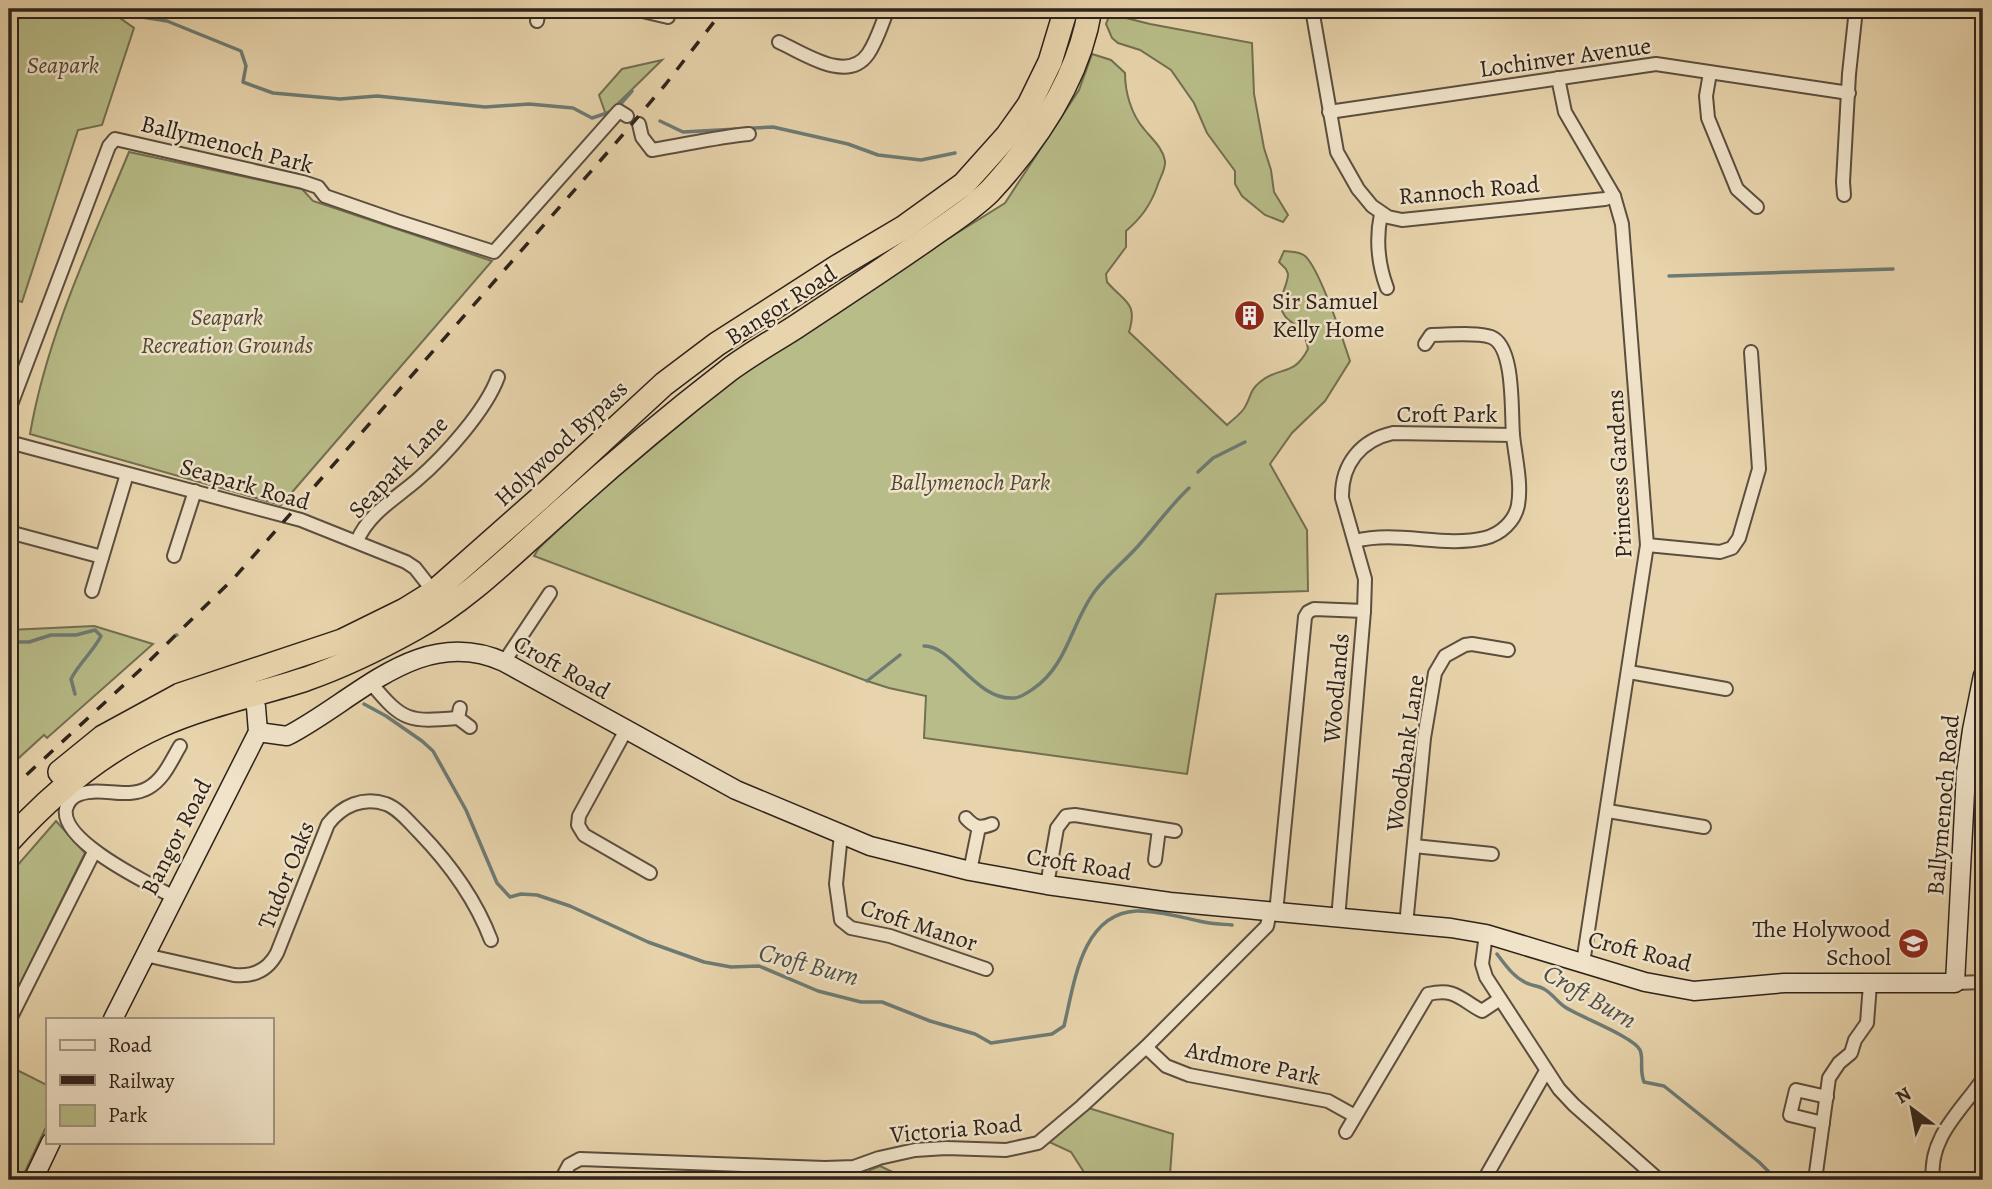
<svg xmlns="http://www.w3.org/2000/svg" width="1992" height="1189" font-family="Alegreya,serif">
<rect width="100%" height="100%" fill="#e8d4ac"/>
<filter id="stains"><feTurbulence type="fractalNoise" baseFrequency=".00286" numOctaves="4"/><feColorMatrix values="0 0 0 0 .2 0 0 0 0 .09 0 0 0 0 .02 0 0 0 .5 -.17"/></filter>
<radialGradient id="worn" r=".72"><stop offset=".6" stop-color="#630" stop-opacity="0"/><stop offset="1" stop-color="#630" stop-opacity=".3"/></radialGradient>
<!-- green -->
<g fill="#b8bc88" stroke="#726f52" stroke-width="2">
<path d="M9,9H107L134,28L102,125L78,130L22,302L9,298Z"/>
<path d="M1110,14L1150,24L1252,43L1254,94L1264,148L1271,170L1274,192L1288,215L1283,222L1265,215L1242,196L1235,184V171L1207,133L1194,103L1171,70L1140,50L1118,43L1112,38L1106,24Z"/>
<path d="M1092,54L1111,60L1125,73C1125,92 1131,114 1144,129C1152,139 1163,148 1165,161C1166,170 1159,179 1157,187C1150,206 1141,218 1126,231V247L1106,274L1107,282C1125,303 1138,302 1129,332L1227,425C1232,420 1243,413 1246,405C1251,396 1250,390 1260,382C1280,365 1293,378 1308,349C1304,321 1284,325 1281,307C1279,296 1288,285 1288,274L1286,269L1279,262L1284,251C1291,252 1299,251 1305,256C1320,269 1343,340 1350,361L1325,401L1292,433L1270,464L1307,530L1308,591L1216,594L1187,774L924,738L926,696L889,688L867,681L534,556L539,548L599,492L750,366L816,321L1005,203L1079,90Z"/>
<path d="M662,60L606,115L599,95L622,69Z"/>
<path d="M129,152L302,189L313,201L492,261L281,505L30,434C47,335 91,244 129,152Z"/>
<path d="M94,626L153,644L47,738L44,735L9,767V630Z"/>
<path d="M56,821L85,853L9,1006V875Z"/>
<path d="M9,1066L47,1085V1125L21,1180H9Z"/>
<path d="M1082,1106L1173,1134L1170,1174L1197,1177L1198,1180H1089L1071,1152L1047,1141Z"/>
<path d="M880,1166L897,1174L904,1180H862L870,1170Z"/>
</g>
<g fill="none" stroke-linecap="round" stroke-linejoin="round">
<!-- stream -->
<g stroke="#6d7b74" stroke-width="3.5">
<path d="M117,9L129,15L167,21L241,51L246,66L243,82L273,93L340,99L377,96L485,107L529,104L573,108L592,118L610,112"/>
<path d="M617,108L632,91"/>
<path d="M660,121L683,132L773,127L848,144L878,155L921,160L955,153"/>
<path d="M1669,276L1893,269"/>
<path d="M1198,472L1213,458L1245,442"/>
<path d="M176,635H177"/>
<path d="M9,642H29L51,635H76L95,630L101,636C92,653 80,662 71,679L75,694"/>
<path d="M924,646C952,645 976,701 1014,698C1020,698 1027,693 1033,689C1068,665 1071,623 1095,591C1108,574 1125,561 1139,545C1156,526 1170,506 1189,488"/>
<path d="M867,681L900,655"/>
<path d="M364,704L386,716L422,741L433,751L466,810L497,883L510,897L521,894L537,895L570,906L648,942L704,962L731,967L759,966L818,991L861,1002H882L930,1021L975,1034L991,1043L1052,1034L1064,1026C1074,985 1081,914 1136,911C1157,910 1179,917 1199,921C1210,924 1221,924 1232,925"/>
<path d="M1497,954C1506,966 1515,979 1529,984C1534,986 1539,986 1544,989C1553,994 1557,1002 1565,1007C1580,1017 1634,1037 1640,1050C1644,1060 1639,1069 1644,1082L1664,1086L1759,1162L1777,1180"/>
<path d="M882,1180H886"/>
</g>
<defs>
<g id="street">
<path d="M634,9L668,17"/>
<path d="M1312,9L1337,152L1358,189L1372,206L1388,217L1402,220L1605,199L1614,196"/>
<path d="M537,21L539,9"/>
<path d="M779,42C804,53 847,84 868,54C877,41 882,23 888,9"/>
<path d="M1710,73L1706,96L1708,118L1737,189L1757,207"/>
<path d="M1558,78L1565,112L1614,196L1622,224L1647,545L1583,963"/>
<path d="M1329,112L1656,64L1849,93"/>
<path d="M639,124L642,137L652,150C684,145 716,137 749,134"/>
<path d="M1844,195L1843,182L1849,74L1856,9"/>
<path d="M1381,214C1376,238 1378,264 1387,288"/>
<path d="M1425,344L1431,335C1447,335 1477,332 1491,337C1515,346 1511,412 1513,435"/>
<path d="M9,410L109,146L115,139L303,182L318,187L325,196L397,221L494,252L619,111L627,116"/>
<path d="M9,442L301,520L406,562L415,568L437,596"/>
<path d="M9,532L102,557"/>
<path d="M357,541C369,513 395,499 417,480C445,456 486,410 498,377"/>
<path d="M1355,541C1398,530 1443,548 1485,538C1501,534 1515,521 1518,505C1522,483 1515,456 1513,435L1393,433C1361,440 1341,464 1342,498L1365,579L1364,611"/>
<path d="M1647,545L1720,552L1732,548L1739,538L1759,469L1751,352"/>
<path d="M174,556L195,491"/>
<path d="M92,591L127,474"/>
<path d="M504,662L550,593"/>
<path d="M1629,672L1726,689"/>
<path d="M371,683C403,722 409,722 458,718"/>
<path d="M460,708L458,718L470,727"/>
<path d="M626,730L579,816L578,825L584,835L650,873"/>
<path d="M1608,811L1704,827"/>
<path d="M966,818C974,827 980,829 992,824"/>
<path d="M841,834L836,884L841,920L851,928L890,936L986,969"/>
<path d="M1414,846L1492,854"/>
<path d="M1155,860L1159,829"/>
<path d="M970,871L979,827"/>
<path d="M1047,885L1057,828L1066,816L1075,815L1175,831"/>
<path d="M174,897C150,884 60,842 66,809C68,802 73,796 80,794C102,786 126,800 148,788C164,779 171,761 180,746"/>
<path d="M1276,913L1305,617L1308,612L1314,609L1364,611L1338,919"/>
<path d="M1406,925L1424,738L1435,673L1445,656L1465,645L1472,644L1508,650"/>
<path d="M1486,934L1482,964L1486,977L1559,1089L1574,1105L1659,1180"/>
<path d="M145,955L234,975C253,977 268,970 277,953L328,824C342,806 363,796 386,804C399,809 409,822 419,832C450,864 475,898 491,940"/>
<path d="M1955,983L1983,982"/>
<path d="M9,1021L94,852"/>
<path d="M1146,1047L1166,1066L1189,1075L1328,1101L1355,1116"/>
<path d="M1823,1123L1790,1115L1796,1090L1827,1097"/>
<path d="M1346,1132L1428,994C1457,988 1459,999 1482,1011L1500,999"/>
<path d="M561,1180L569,1165L580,1159L825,1168L854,1167L879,1158L915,1150L946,1148L1006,1150L1038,1143L1082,1106L1146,1047L1267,926L1270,912"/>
<path d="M1484,1180L1546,1071"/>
<path d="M1815,1180L1829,1078L1839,1063L1851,1053L1855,1040L1867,1023L1870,984"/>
<path d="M1933,1180C1928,1138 1961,1111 1983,1079"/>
</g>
<g id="secondary">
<path d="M258,732L287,736C357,700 420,624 504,662L736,790L870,846L970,871L1047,885L1170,902L1451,928L1486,934L1645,982L1694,991L1784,983H1955L1966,773L1972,730L1983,675"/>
<path d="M113,1019L258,732L256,707L247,684"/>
<path d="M33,1180L51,1142"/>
</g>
<g id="highway">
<path d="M60,772L103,737L180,695L342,641L405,610L434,592L546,493L664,384L717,344L837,267L903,228L964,184L1007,136L1029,105L1050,62L1066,9"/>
<path d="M9,841C51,795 101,752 159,726C206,705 256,695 306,679C343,666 380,648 414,629C469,599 515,551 562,510C616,461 672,414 729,370C749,355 772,342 794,328C839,298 884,269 928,238C949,223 972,209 990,191C1037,140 1079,79 1090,9"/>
</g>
</defs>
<!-- street casing -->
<use href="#street" stroke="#5c4e3f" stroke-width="16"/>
<!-- secondary casing -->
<use href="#secondary" stroke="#2d221b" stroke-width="21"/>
<!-- highway casing -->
<use href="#highway" stroke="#2d221b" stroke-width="26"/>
<!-- street -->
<use href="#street" stroke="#f0e3c9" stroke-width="12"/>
<!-- secondary -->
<use href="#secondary" stroke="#f0e3c9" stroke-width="18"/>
<!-- highway -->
<use href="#highway" stroke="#e8d4ac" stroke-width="23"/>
<!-- rail -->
<path stroke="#2d221b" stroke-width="3.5" stroke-dasharray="12 12" stroke-linecap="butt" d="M9,791L140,670L235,577L614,145L665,85L724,9"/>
</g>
<!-- icons -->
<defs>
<symbol id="building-disc" viewBox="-11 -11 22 22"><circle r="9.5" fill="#8f2418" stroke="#f0e3c9"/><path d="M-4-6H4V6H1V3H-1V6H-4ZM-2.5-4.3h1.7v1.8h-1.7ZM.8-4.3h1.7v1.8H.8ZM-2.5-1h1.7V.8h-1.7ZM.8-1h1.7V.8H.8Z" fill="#fff"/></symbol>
<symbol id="school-disc" viewBox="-11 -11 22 22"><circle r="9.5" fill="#8f2418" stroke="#f0e3c9"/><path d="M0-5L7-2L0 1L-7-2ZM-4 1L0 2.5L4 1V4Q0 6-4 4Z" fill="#fff"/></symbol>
</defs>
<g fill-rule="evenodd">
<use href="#building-disc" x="1232" y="298" width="35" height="35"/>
<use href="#school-disc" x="1896" y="926" width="35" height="35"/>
</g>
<g text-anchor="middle" stroke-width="5" stroke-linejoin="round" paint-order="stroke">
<!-- street labels -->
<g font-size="24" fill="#2d221b" stroke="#f0e3c9">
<text transform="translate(1565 57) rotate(-8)" y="8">Lochinver Avenue</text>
<text transform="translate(227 144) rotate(14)" y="8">Ballymenoch Park</text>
<text transform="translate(1469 190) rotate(-5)" y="8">Rannoch Road</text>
<text transform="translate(781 305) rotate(-33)" y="8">Bangor Road</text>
<text x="1447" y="422">Croft Park</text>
<text transform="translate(561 443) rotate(-43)" y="8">Holywood Bypass</text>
<text transform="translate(398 467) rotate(-46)" y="8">Seapark Lane</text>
<text transform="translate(1619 474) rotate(-93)" y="8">Princess Gardens</text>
<text transform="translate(245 484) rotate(16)" y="8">Seapark Road</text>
<text transform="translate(562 667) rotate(29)" y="8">Croft Road</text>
<text transform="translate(1336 688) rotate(-85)" y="8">Woodlands</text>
<text transform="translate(1405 753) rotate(-82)" y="8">Woodbank Lane</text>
<text transform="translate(1943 805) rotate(-85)" y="8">Ballymenoch Road</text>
<text transform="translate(176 837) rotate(-63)" y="8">Bangor Road</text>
<text transform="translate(1079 864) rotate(9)" y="8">Croft Road</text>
<text transform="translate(286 875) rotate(-68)" y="8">Tudor Oaks</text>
<text transform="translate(919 925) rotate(18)" y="8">Croft Manor</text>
<text transform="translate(1640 951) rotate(14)" y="8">Croft Road</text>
<text transform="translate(1253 1063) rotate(12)" y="8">Ardmore Park</text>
<text transform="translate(956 1129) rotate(-5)" y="8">Victoria Road</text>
</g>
<!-- park labels -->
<g font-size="24" font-style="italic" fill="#504836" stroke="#f0e3c9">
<text x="63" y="73">Seapark</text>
<text x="227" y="325">Seapark<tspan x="227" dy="28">Recreation Grounds</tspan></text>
<text x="970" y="490">Ballymenoch Park</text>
</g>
<!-- poi labels -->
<g font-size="24" fill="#2d221b" stroke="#f0e3c9" text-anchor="start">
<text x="1272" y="309">Sir Samuel<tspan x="1272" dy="28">Kelly Home</tspan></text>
<text x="1891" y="937" text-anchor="end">The Holywood<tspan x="1891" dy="28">School</tspan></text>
</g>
<!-- water labels -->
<g font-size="26" font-style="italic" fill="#4d4f48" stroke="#f0e3c9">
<text transform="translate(809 964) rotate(15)" y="9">Croft Burn</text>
<text transform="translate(1590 996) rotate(30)" y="9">Croft Burn</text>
</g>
</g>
<!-- margin -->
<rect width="1992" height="1189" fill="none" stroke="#e8d4ac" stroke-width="35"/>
<rect x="10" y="10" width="1971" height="1168" fill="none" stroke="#2d221b" stroke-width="3.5"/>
<rect x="18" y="18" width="1957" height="1154" fill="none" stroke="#2d221b" stroke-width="2"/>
<!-- legend -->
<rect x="46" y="1018" width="228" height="126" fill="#f0e3c9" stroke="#a29683" stroke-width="2"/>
<rect x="60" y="1040" width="35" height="10" fill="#f0e3c9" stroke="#a29683" stroke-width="2"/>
<text x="108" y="1052" font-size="21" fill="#2d221b">Road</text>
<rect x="60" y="1075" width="35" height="10" fill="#2d221b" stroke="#a29683" stroke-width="2"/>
<text x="108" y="1088" font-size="21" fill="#2d221b">Railway</text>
<rect x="60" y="1105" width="35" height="21" fill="#b8bc88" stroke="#a29683" stroke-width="2"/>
<text x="108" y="1122" font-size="21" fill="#2d221b">Park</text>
<!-- north arrow -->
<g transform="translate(1912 1109) rotate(328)" stroke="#f0e3c9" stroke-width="5" paint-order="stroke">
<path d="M0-5L12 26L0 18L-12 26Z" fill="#2d221b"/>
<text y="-10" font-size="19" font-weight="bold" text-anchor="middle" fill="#2d221b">N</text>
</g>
<rect width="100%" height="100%" filter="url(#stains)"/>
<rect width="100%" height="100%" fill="url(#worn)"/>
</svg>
